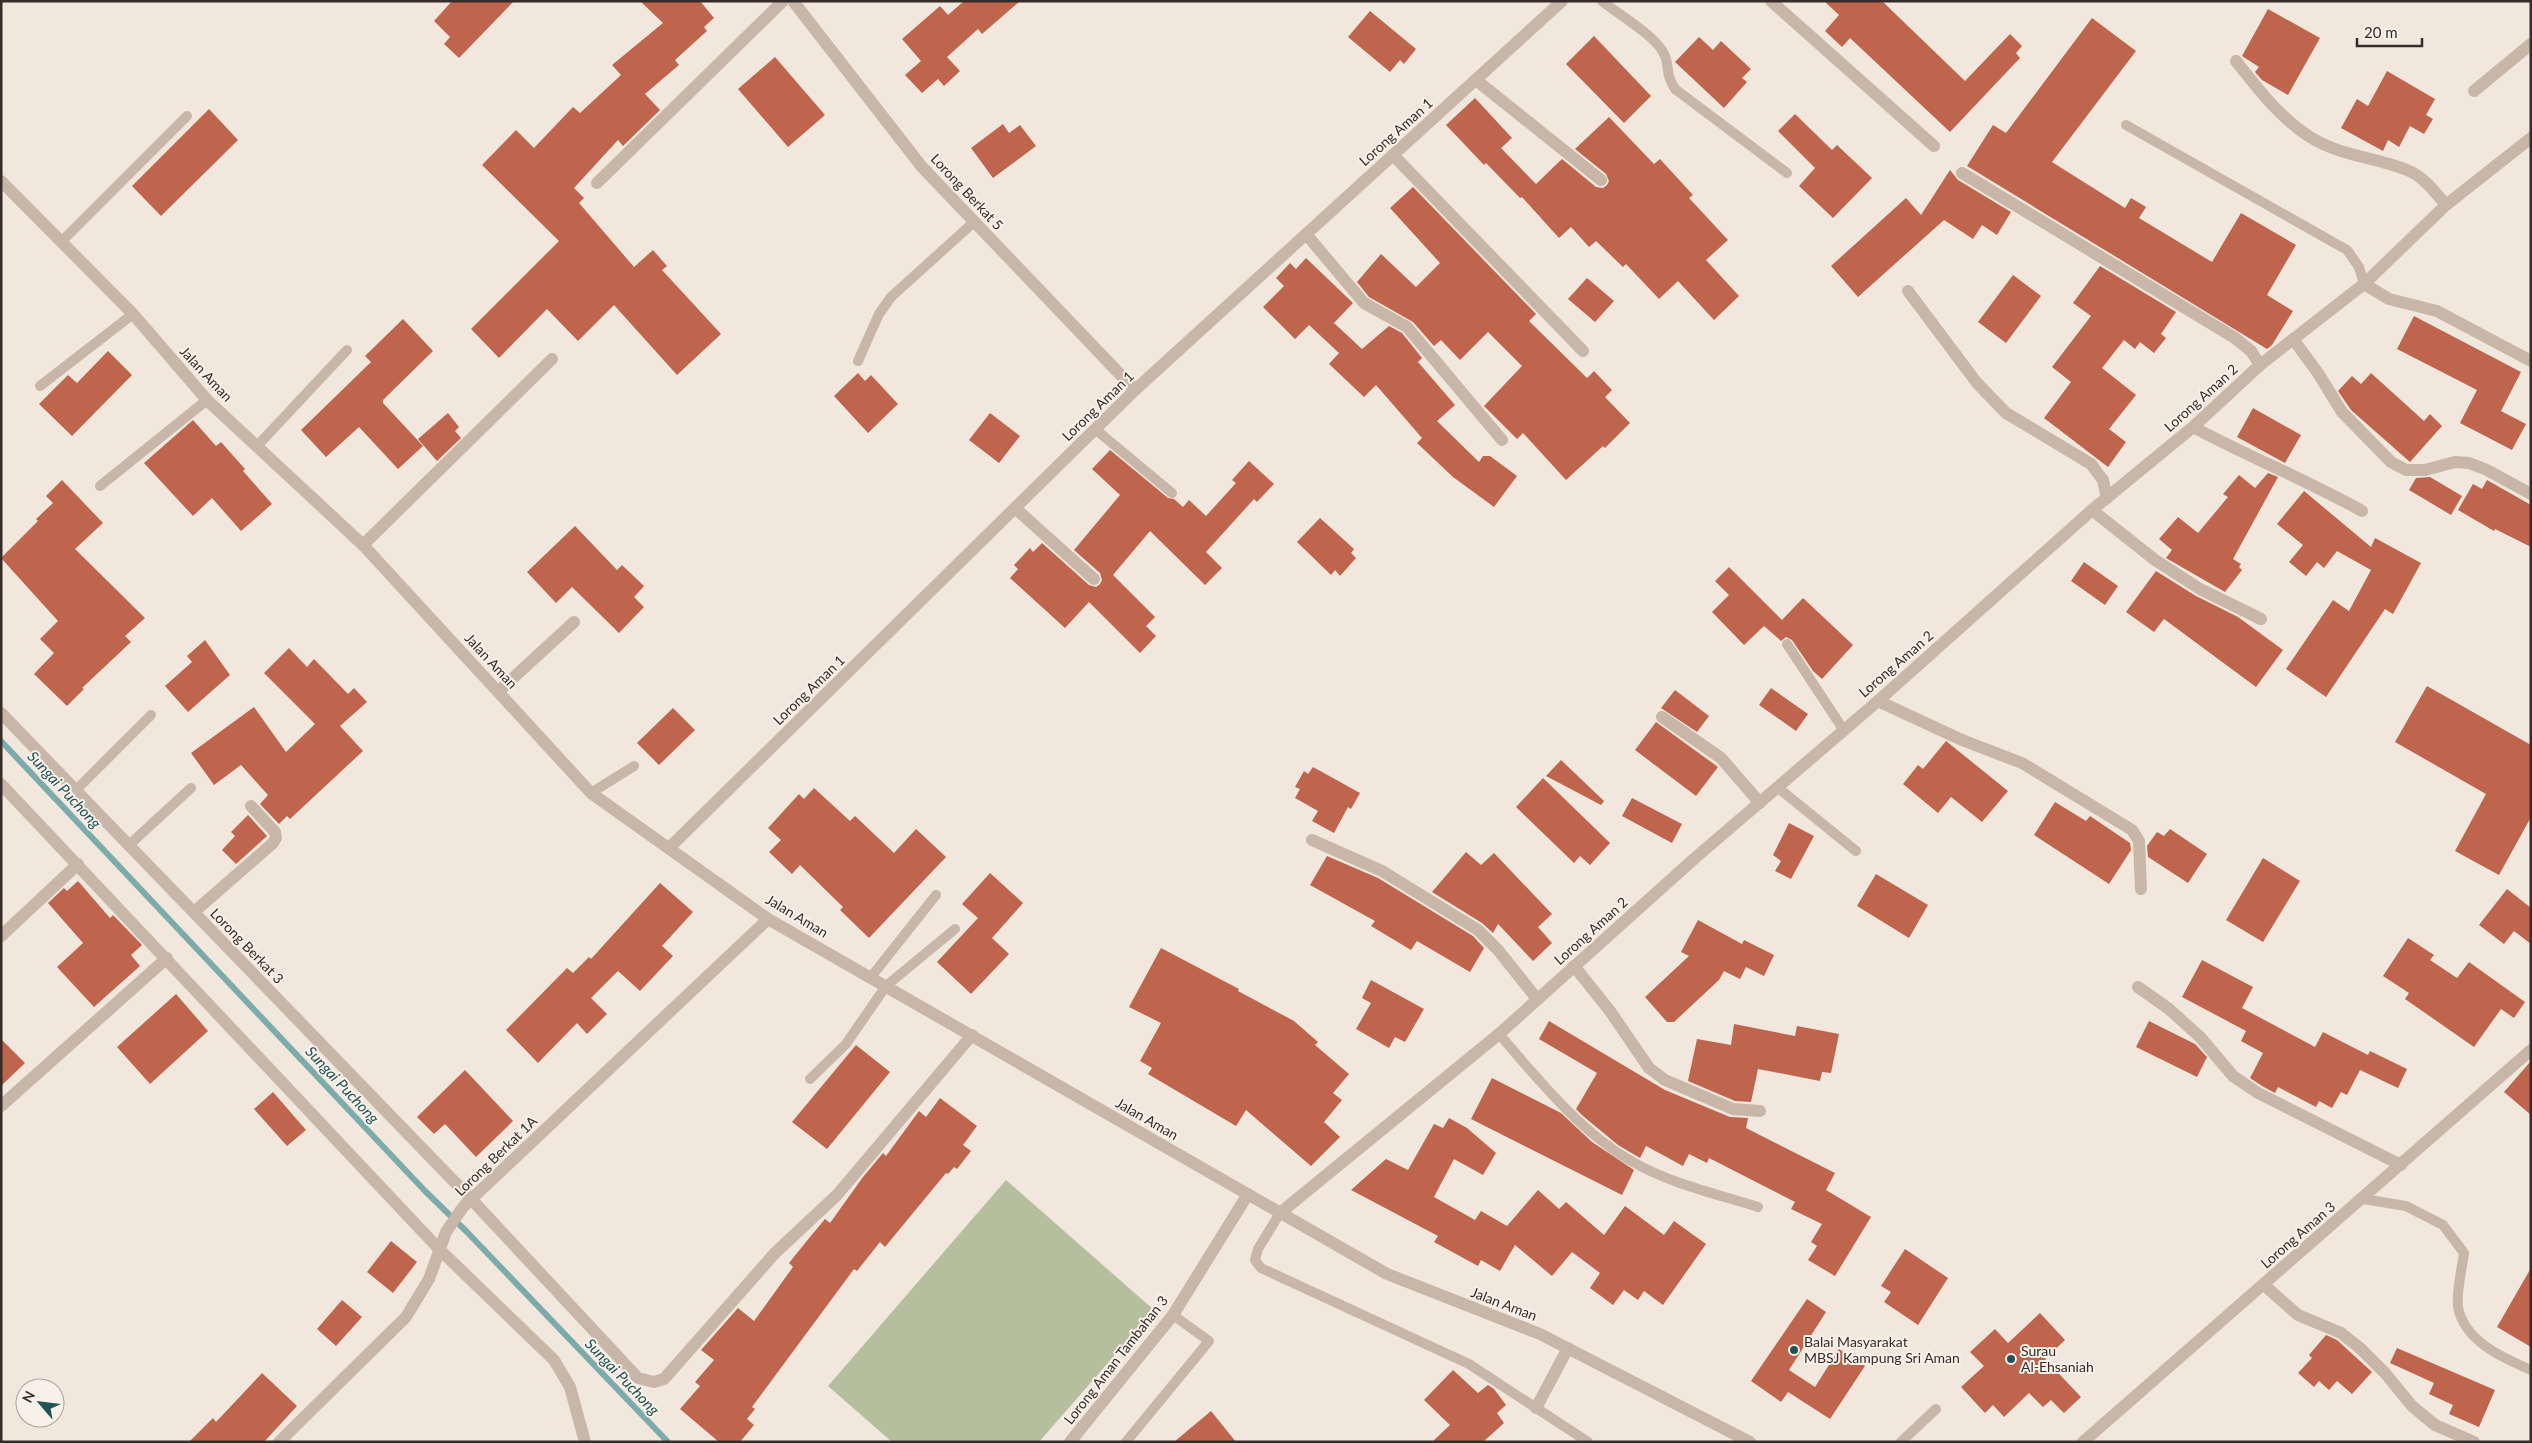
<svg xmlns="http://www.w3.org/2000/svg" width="2532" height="1443" font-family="Lato,sans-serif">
<rect width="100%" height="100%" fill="#f1e7dd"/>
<!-- green -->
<path fill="#b5bf9d" d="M1006,1180L1154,1310L1039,1442H892L828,1386Z"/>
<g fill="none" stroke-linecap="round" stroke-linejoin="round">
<!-- stream -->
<path stroke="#7dabac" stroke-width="6" d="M1,741L425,1191L467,1232L668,1442"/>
</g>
<!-- building -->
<g fill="#bf654d">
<path d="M452,1H514L459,58L444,44L450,37L434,21Z"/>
<path d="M640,1H700L714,18L704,27L707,31L675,60L679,65L645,94L660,110L623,146L618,140L574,188L584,198L579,203L634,267L653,250L667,266L662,270L721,334L677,375L614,305L578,341L547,309L499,358L471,329L559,241L482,165L516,130L534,148L573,107L580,113L621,75L612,65L663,23Z"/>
<path d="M964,1H1020L982,34L978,29L947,57L960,71L944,86L938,79L922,93L905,75L921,61L902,39L940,6L948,15Z"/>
<path d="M1824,1H1882L1965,81L2010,34L2022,46L2016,53L2020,58L1950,132L1850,38L1842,47L1825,31L1839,15Z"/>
<path d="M2268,9L2320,38L2288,95L2262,80L2255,72L2259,67L2242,56Z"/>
<path d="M1370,11L1416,49L1404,64L1400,60L1390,72L1348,37Z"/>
<path d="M2092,18L2136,51L2052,162L2125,208L2131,198L2146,207L2139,218L2212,262L2241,213L2296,245L2267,295L2293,311L2272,345L2267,349L1967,166L1993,125L2006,133Z"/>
<path d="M1594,36L1651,96L1624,123L1566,64Z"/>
<path d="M1699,37L1713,50L1721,41L1751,69L1742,78L1747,82L1724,108L1675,62Z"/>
<path d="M775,57L825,115L788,147L738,89Z"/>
<path d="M2387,71L2435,99L2426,115L2433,119L2424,134L2410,126L2399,147L2388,140L2383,151L2341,128L2357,99L2368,106Z"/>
<path d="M1475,98L1512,138L1501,148L1536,184L1562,159L1596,187L1603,188L1607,185L1609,181L1606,174L1575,149L1609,117L1654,164L1660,159L1693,195L1689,198L1728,240L1706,260L1739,296L1714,320L1678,281L1659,299L1626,264L1623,267L1596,241L1589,247L1571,227L1559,238L1522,197L1520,198L1486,163L1484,165L1446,125Z"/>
<path d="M209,109L238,140L161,216L132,186Z"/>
<path d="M1795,114L1832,150L1837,145L1872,178L1833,218L1799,186L1815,168L1778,131Z"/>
<path d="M1003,124L1009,133L1020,125L1036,146L993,178L971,148Z"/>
<path d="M1950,170L1958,180L2011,212L1997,235L1982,225L1973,239L1944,220L1858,297L1831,266L1906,198L1921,215Z"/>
<path d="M1413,187L1536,314L1529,321L1587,378L1594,371L1612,390L1605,397L1630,423L1605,448L1603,446L1566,480L1523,433L1517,439L1484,406L1522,366L1488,332L1460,360L1441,340L1434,346L1413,322L1369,297L1357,282L1381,254L1416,287L1440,263L1390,208Z"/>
<path d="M1306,258L1353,303L1334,323L1362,349L1389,326L1402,333L1422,358L1418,362L1455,405L1437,421L1479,462L1483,456H1490L1517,476L1494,507L1453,477L1417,443L1422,438L1376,385L1364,397L1329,364L1339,353L1309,325L1295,339L1263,307L1284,286L1276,278L1290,263L1296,269Z"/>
<path d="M2100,266L2176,312L2161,334L2166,338L2154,353L2140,342L2135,349L2124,340L2102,368L2136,395L2109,429L2126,442L2108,467L2044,418L2071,382L2052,367L2091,316L2073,303Z"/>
<path d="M2013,275L2041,296L2006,343L1978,322Z"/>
<path d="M1587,278L1614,301L1595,322L1568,299Z"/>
<path d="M2414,316L2521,372L2501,411L2526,424L2512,450L2460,423L2477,390L2397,349Z"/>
<path d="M403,319L433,351L383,400V403L423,446L398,469L359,427L326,457L301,430L371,362L365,356Z"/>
<path d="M108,351L132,375L72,436L39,404L68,375L77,383Z"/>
<path d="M858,373L865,381L871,375L898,404L868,433L834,396Z"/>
<path d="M2371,373L2424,421L2430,414L2442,426L2410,462L2351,410L2338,391L2352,376L2361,384Z"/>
<path d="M2253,408L2301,435L2285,463L2237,437Z"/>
<path d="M448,413L459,427L455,431L461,438L437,461L418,439Z"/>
<path d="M990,413L1020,436L999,463L969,440Z"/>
<path d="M193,420L216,446L221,442L245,469L243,471L272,504L241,531L212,498L193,516L144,463Z"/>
<path d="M1110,450L1168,498L1174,499L1183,507L1189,500L1206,516L1236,483L1232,480L1249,461L1274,484L1257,502L1254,499L1206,552L1222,568L1205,585L1150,531L1113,575L1155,617L1146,626L1156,636L1140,653L1089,602L1065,628L1010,578L1018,569L1014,565L1030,548L1033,552L1042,543L1089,585L1096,587L1100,584L1102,580L1100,573L1074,550L1120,495L1092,469Z"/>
<path d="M2268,473L2278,477L2233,559L2241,564L2239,567L2242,570L2225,592L2166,558L2172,550L2159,539L2178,517L2198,533L2228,497L2223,494L2239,475L2255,488Z"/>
<path d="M2430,477L2462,496L2451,515L2409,490L2416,478Z"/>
<path d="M62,480L103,523L75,549L145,618L125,636L131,642L82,688L84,689L67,706L34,674L54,653L40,639L58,621L1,558L38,521L36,519L53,503L46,496Z"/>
<path d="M2487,480L2531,505V547L2495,529L2494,531L2458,510L2473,484L2482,489Z"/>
<path d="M2304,491L2371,547L2375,538L2421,563L2393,614L2385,609L2326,697L2286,669L2333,600L2349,611L2371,570L2337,551L2324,568L2317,562L2306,576L2289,562L2303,545L2277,524Z"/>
<path d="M1320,518L1354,549L1351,553L1356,558L1340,576L1335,570L1331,575L1297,542Z"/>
<path d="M575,526L617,570L622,565L644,586L634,597L644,607L619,633L572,587L556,603L527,572Z"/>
<path d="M2084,562L2118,586L2105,605L2071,581Z"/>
<path d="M1729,567L1782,620L1803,598L1853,645L1822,679L1813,671L1792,640L1786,637L1781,641L1764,626L1744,645L1712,612L1729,595L1715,581Z"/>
<path d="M2156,571L2196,596L2238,617L2283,650L2256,687L2164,619L2154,632L2126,612Z"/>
<path d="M205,640L230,675L188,712L165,686L192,662L187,656Z"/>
<path d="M289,648L307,667L314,659L348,694L354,688L367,702L340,726L363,751L290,819L287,816L279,824L260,804L268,795L241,765L214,785L191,753L254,707L286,752L315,724L264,673Z"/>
<path d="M2427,686L2531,745V817L2499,875L2455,851L2486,794L2395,742Z"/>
<path d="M1771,688L1808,714L1796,731L1759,705Z"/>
<path d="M1675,690L1709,716L1697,732L1661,708Z"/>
<path d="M673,708L695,730L659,765L637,743Z"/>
<path d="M1656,722L1718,767L1696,796L1635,750Z"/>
<path d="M1946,741L2008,791L1982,822L1951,797L1938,813L1903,784L1918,765L1923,769Z"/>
<path d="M1561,760L1604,801L1601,805L1546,776Z"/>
<path d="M1313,767L1360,793L1351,809L1348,807L1334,833L1312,821L1318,811L1295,798L1300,789L1295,787L1304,771L1308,774Z"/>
<path d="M1543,778L1610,843L1590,865L1580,856L1574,863L1516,807Z"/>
<path d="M814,788L850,821L855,816L894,853L916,829L946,857L869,938L840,910L843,907L800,865L792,874L769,852L781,840L768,828L799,794L804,799Z"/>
<path d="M1632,798L1682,824L1672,843L1622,816Z"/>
<path d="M2055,802L2086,821L2090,816L2130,843L2131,850L2109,884L2034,835Z"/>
<path d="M248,815L267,836L236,864L222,850L235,836L231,832Z"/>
<path d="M1789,823L1814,836L1791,879L1775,871L1781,861L1773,855Z"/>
<path d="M2170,829L2207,854L2188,883L2148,857L2147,846L2157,832L2164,836Z"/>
<path d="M1466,852L1481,865L1494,853L1552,914L1538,927L1552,943L1533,961L1498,924L1493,933L1482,923L1432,892Z"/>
<path d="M1327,856L1378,878L1473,936L1484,948L1470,972L1417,941L1411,950L1371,926L1375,921L1310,885Z"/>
<path d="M2263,858L2300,881L2263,942L2226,920Z"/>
<path d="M990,873L1023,903L992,938L1009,954L971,994L937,962L978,918L962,904Z"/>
<path d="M1876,874L1928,905L1909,938L1857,906Z"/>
<path d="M78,881L110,918L113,915L142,945L131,955L140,966L94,1007L57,967L83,943L48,903L64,888L67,891Z"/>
<path d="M660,883L693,912L662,946L673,956L640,991L618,971L591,998L607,1014L587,1034L577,1023L538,1063L506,1030L567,968L573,973L589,957L591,959Z"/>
<path d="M2507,889L2531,908V944L2514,931L2504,944L2479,925Z"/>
<path d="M1698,920L1742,944L1744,940L1774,955L1764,976L1746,967L1740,979L1724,971L1719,980L1674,1022H1667L1645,997L1689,956L1681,952Z"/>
<path d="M2408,938L2434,955L2430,960L2457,978L2469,962L2525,1002L2514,1018L2501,1009L2474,1047L2405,999L2409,993L2383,976Z"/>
<path d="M1161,948L1239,989L1238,991L1294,1021L1318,1042L1315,1045L1349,1074L1333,1093L1342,1100L1324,1122L1340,1137L1311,1166L1246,1110L1236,1126L1148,1074L1152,1068L1140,1061L1161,1023L1129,1007Z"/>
<path d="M2202,960L2253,987L2242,1008L2315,1047L2323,1032L2368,1055L2370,1051L2407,1069L2398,1088L2360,1070L2347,1095L2341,1092L2332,1108L2319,1101L2316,1107L2278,1087L2275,1093L2262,1086L2250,1078L2263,1053L2241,1041L2246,1031L2182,997Z"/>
<path d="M1371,980L1424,1009L1405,1042L1395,1037L1389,1048L1356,1029L1371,1003L1362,998Z"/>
<path d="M176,994L208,1031L150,1084L117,1047Z"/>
<path d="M1549,1021L1665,1090L1730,1117L1748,1118L1746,1128L1835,1173L1826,1190L1871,1217L1835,1276L1808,1260L1817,1246L1811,1242L1822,1224L1791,1209L1795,1202L1709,1158L1707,1163L1689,1154L1683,1166L1646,1146L1640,1158L1618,1145L1583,1116L1576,1109L1597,1073L1539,1039Z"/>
<path d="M2149,1021L2195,1044L2207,1057L2197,1077L2136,1047Z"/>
<path d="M1734,1024L1795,1036L1797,1026L1839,1034L1831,1073L1822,1072L1820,1081L1758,1069L1751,1102L1735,1101L1688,1081L1697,1039L1731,1045Z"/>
<path d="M1,1039L25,1063L1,1086Z"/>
<path d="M856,1045L890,1072L827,1149L792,1122Z"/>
<path d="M2531,1061V1115L2504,1092Z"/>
<path d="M465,1070L513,1121L476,1157L445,1124L434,1134L417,1117Z"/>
<path d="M1492,1078L1561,1113L1592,1142L1634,1170L1622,1195L1471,1119Z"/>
<path d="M273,1092L306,1130L287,1146L254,1109Z"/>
<path d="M940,1098L977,1126L963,1145L971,1151L957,1169L954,1167L948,1174L946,1173L885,1247L880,1242L857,1271L854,1269L752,1407L755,1409L747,1419L754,1425L740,1442H719L680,1409L700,1386L695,1382L714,1360L701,1350L738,1308L754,1321L793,1267L789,1263L810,1237L825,1219L830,1223L863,1177L883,1153L886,1156L919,1111L926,1117Z"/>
<path d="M1449,1118L1467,1128L1496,1153L1483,1175L1454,1159L1434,1197L1475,1220L1481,1211L1507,1226L1538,1190L1559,1209L1566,1202L1604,1235L1625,1206L1664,1235L1674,1221L1706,1244L1663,1305L1644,1291L1638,1300L1624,1290L1613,1305L1590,1288L1600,1273L1572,1252L1552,1276L1515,1245L1500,1271L1481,1260L1478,1266L1434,1242L1438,1236L1351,1190L1386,1159L1408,1170L1434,1124L1443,1128Z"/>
<path d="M391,1241L417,1262L393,1293L367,1272Z"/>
<path d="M1905,1249L1948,1278L1918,1325L1884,1302L1891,1292L1881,1286Z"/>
<path d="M2531,1268V1347L2497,1327Z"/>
<path d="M1807,1299L1826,1312L1789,1370L1815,1387L1839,1349L1865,1366L1830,1419L1788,1392L1781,1402L1751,1381Z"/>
<path d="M342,1300L362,1317L336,1346L317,1329Z"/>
<path d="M2040,1313L2065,1340L2045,1359L2081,1397L2064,1413L2051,1400L2043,1407L2029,1393L2004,1417L1993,1405L1985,1413L1961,1387L1984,1366L1970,1352L1995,1329L2008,1343Z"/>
<path d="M2326,1335L2337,1340L2372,1372L2352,1394L2337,1381L2329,1390L2319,1381L2314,1387L2298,1373L2312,1358L2309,1355Z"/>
<path d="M2397,1348L2495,1390L2479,1427L2449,1414L2453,1405L2429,1394L2434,1383L2390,1363Z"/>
<path d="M1453,1370L1478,1393L1488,1385L1494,1389L1506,1405L1497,1413L1504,1423L1483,1442H1432L1450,1425L1424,1400Z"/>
<path d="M262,1373L297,1406L264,1442H189L213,1418L216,1422Z"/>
<path d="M1211,1411L1236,1442H1174Z"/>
</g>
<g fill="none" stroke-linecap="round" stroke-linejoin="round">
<!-- lane -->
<g stroke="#c8b7a9" stroke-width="10">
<path d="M1602,1C1618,14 1658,37 1665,56C1670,70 1665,73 1675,89L1787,173"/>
<path d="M2126,125L2347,250L2359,267L2364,284"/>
<path d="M61,242L187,116"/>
<path d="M858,361L879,314L891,297L974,222"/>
<path d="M40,386L133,314"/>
<path d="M1095,429L1172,493"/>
<path d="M257,446L347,350"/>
<path d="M100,486L207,400"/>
<path d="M1787,644L1843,729"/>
<path d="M1777,787L1856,851"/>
<path d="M76,790L151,715"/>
<path d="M591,793L634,766"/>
<path d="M129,845L191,788"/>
<path d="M871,977L936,895"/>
<path d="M1499,1034C1537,1078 1582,1134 1633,1162C1671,1184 1717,1194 1758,1207"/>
<path d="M810,1079L846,1044L886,986L955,929"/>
<path d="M2363,1199L2406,1206L2443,1225L2464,1253C2462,1268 2456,1293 2458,1307C2464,1341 2503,1358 2531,1370"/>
<path d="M1280,1213L1258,1249L1255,1260L1261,1268L1469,1364L1588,1442"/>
<path d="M1126,1442L1209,1341L1173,1315"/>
<path d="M1901,1442L1936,1409"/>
</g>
<!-- street -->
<g stroke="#c8b7a9" stroke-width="12">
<path d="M793,1L922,167L1135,390"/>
<path d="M1771,1L1934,146"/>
<path d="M2236,61C2258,89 2279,117 2310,137C2340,156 2375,157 2407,170C2423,176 2435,192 2446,205"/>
<path d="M1476,80L1601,180"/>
<path d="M2474,91L2531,44"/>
<path d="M1393,155L1583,351"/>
<path d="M1962,173L2235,338L2251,351L2260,365"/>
<path d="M1,181L133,314L207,400L363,545L591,793L768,919L1387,1274L1540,1334L1750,1442"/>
<path d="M597,183L783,1"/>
<path d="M1306,234L1364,303L1407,327L1502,440"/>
<path d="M2364,284L2389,299L2437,311L2531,361"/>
<path d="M1908,291L1977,383L2006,413L2091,464L2103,480L2107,498"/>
<path d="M2293,339L2318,373L2342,412L2391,462L2406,470H2425L2455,462L2469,463L2487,470L2531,494"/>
<path d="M2193,427C2249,457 2307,480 2362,511"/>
<path d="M1015,508L1094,579"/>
<path d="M2092,510L2155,560L2200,589L2261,619"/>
<path d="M363,545L552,359"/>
<path d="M499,691L574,622"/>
<path d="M1878,701L1962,740L2022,763L2132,830L2139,841L2141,889"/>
<path d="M1,713L472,1200L638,1378L654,1382L664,1379L775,1253L837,1195L972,1035"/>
<path d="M1662,717L1721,758L1760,803"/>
<path d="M1,784L439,1249L554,1360L570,1387L585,1442"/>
<path d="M1312,840L1382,871L1478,930L1498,950L1537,999"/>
<path d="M669,848L1135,390L1562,1"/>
<path d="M194,912L273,843L276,838L275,832L251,806"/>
<path d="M1,936L78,864"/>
<path d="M1574,966L1610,1011L1649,1068L1665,1080L1733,1109L1760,1111"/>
<path d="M2138,987L2169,1009L2200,1037L2233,1076L2258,1093L2401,1165"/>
<path d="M1,1106L167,958"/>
<path d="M1280,1213L1499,1034L1695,858L1878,701L2092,510L2193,427L2260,365L2364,284L2446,205L2531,138"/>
<path d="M2264,1285L2298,1315L2341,1333L2361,1349L2385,1373L2412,1406L2435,1425L2474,1442"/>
<path d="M1536,1408L1568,1348"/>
<path d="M279,1442L406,1317L429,1279L446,1232L463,1207L768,919"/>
<path d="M1070,1442L1173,1315L1248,1194"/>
<path d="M2083,1442L2531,1050"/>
</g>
</g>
<!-- markers -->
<g fill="#215355" stroke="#f8f1e9" stroke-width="2">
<circle cx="1794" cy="1350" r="5"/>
<circle cx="2011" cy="1359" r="5"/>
</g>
<g text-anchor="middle" stroke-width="4" stroke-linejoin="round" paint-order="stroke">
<!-- street labels -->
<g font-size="14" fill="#362c29" stroke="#f8f1e9">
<text transform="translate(1396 132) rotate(-42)" y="5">Lorong Aman 1</text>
<text transform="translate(967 192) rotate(47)" y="5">Lorong Berkat 5</text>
<text transform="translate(206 374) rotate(47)" y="5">Jalan Aman</text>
<text transform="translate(2201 398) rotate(-42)" y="5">Lorong Aman 2</text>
<text transform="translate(1098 406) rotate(-44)" y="5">Lorong Aman 1</text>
<text transform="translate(491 661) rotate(47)" y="5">Jalan Aman</text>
<text transform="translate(1896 664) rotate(-41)" y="5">Lorong Aman 2</text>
<text transform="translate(809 690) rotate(-44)" y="5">Lorong Aman 1</text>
<text transform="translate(797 916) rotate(31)" y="5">Jalan Aman</text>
<text transform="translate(1591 931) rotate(-42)" y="5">Lorong Aman 2</text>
<text transform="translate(247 946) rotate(46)" y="5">Lorong Berkat 3</text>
<text transform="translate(1147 1119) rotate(30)" y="5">Jalan Aman</text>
<text transform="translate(496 1156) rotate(-44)" y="5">Lorong Berkat 1A</text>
<text transform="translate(2298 1235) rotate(-41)" y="5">Lorong Aman 3</text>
<text transform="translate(1504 1304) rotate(21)" y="5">Jalan Aman</text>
<text transform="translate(1116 1360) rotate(-52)" y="5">Lorong Aman Tambahan 3</text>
</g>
<!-- poi labels -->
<g font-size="14" fill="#362c29" stroke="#f8f1e9" text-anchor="start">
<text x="1804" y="1347">Balai Masyarakat<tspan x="1804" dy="16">MBSJ Kampung Sri Aman</tspan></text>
<text x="2021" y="1356">Surau<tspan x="2021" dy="16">Al-Ehsaniah</tspan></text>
</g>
<!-- water labels -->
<g font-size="15" font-style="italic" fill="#215355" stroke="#f8f1e9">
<text transform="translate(64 790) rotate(47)" y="5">Sungai Puchong</text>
<text transform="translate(342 1085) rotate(47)" y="5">Sungai Puchong</text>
<text transform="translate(622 1377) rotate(46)" y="5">Sungai Puchong</text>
</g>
</g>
<!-- border -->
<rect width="2532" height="1443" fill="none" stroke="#362c29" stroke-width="5"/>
<!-- north arrow -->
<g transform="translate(40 1403) rotate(298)"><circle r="24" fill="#f8f1e9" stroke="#aaa29c"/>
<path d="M0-4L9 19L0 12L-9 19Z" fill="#215355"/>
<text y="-8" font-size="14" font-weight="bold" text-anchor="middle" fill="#362c29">N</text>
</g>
<!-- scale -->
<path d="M2357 38v8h65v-8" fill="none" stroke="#362c29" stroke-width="2.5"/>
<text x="2364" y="38" font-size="15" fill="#362c29" stroke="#f8f1e9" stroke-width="4" paint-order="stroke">20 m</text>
</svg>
